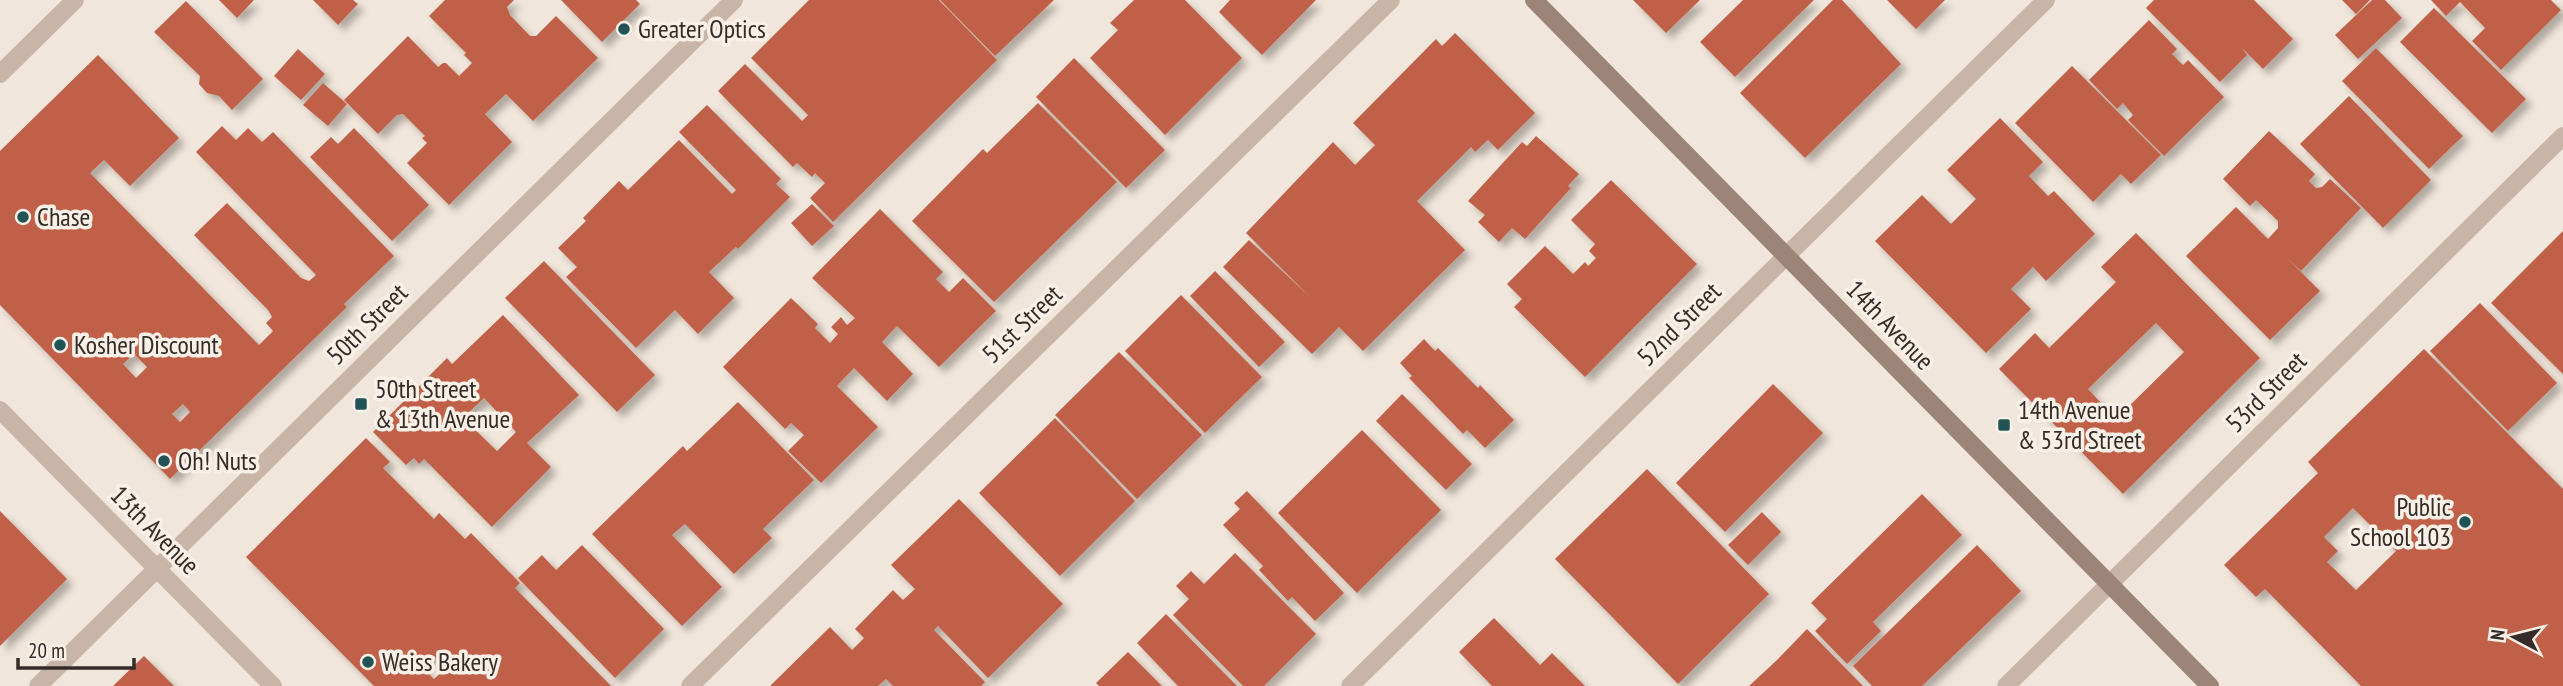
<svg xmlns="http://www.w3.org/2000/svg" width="2563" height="686" font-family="'PT Sans Narrow',sans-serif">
<defs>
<filter id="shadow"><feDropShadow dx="6" dy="6" stdDeviation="3.5" flood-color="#0004"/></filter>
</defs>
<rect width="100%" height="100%" fill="#f1e6db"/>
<!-- building -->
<g fill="#c16149" fill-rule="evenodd" filter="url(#shadow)">
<path d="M219,0H254L237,18Z"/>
<path d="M313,0H353L358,4L338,25Z"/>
<path d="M445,0H514L507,7L510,15L530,36H536L556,16L598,58L533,121L506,94L485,114L512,142L449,205L407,163L427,143L422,138L425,136L403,114L397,115L378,134L344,100L408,36L438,67L443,63H446L459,76L472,63L464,55L466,53L429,16Z"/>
<path d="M561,0H636L640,4L602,42Z"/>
<path d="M809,0H939L997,60L833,222L810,198L825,183L815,173L812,177L797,163L793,167L718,91L745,64L802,121L808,115L751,58Z"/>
<path d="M940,0H1054L995,56Z"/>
<path d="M1134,0H1185L1242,58L1165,135L1090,58L1118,30L1110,23Z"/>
<path d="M1230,0H1316L1262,55L1219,12Z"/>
<path d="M1633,0H1700L1666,33Z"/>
<path d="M1743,0H1814L1735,77L1700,42Z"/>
<path d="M1833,0H1842L1901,64L1805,158L1740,93Z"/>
<path d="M1887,0H1945L1916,29Z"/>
<path d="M2154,0H2254L2293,39L2263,69L2242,48L2247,55L2220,82L2146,8Z"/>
<path d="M2342,0H2370L2356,14Z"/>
<path d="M2372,0H2385L2402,18L2358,59L2335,35Z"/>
<path d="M2431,0H2551L2561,10L2501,70L2472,41L2485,28L2460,2L2446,16Z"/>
<path d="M186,1L263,79L232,110L219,96L207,93L199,84L200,76L154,32Z"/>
<path d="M2434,8L2526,99L2492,133L2400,42Z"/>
<path d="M2149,20L2177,49L2172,54L2183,65L2188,60L2224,97L2164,156L2128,120L2133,115L2123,103L2117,109L2089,80Z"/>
<path d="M1455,33L1535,113L1498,150L1488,140L1475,152L1471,147L1417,201L1465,250L1363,351L1339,327L1312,354L1223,267L1249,240L1309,296L1246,233L1333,142L1355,165L1375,145L1353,123L1436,39L1442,46Z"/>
<path d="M2376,48L2463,136L2429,169L2342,81Z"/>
<path d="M298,49L325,74L301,100L274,76Z"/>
<path d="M98,55L179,138L130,186L104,160L90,173L259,345L273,331L266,323L272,317L268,310L194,235L227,203L301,278L309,281L316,275L196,152L222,126L236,140L248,128L262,142L273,132L394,256L344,304L347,307L170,479L0,305V151ZM134,354L147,367L136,378L123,364ZM183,404L190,412L180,422L172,414Z"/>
<path d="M1074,58L1165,150L1126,188L1036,97Z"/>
<path d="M2072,66L2161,155L2131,184L2121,174L2093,202L2015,123Z"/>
<path d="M323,83L347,104L328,126L303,105Z"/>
<path d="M2349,96L2431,180L2383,228L2300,144Z"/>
<path d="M1038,103L1117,182L994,302L912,221L983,149L987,153Z"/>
<path d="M707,105L781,179L776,184L790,197L738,249L736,247L709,272L734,298L698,334L675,310L636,348L566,277L577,267L558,248L586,221L583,218L619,181L628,190L679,140L732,194L736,190L679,132Z"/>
<path d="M2000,118L2043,162L2029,176L2048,196L2054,191L2095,234L2046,281L2033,267L2011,289L2031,309L1986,353L1875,241L1922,195L1951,224L1976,199L1947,170Z"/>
<path d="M354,128L429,205L392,241L310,157L331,137L338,144Z"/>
<path d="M2269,131L2315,174L2309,181L2316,188L2322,187L2330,179L2361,208L2301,271L2288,259L2320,291L2270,340L2186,256L2236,207L2268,239L2278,228V221L2256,200L2250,206L2223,179Z"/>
<path d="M1536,136L1579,174L1568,186L1571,188L1525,239L1512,228L1499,242L1478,222L1485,215L1468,201L1522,142L1527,146Z"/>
<path d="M1611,180L1697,264L1585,377L1514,307L1522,299L1507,284L1545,246L1573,274L1585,262L1588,266L1596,258L1589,251L1595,244L1571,220Z"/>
<path d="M812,204L834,226L812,246L791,223Z"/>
<path d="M880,209L943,272L936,279L949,292L963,278L996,311L939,367L897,326L882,342L913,374L887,401L854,368L837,386L878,427L821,483L788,451L804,435L791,423L785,429L723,367L791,298L818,324L815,328L830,343L838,334L831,327L841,317L847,325L855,318L812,278Z"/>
<path d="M2563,231V374L2491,303Z"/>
<path d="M2136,233L2260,358L2123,494L1999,369L2035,333L2049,348L2116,282L2101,267ZM2156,323L2184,352L2116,419L2088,389Z"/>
<path d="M544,261L655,375L617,412L505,298Z"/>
<path d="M1215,271L1285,342L1259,367L1190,296Z"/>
<path d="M1181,295L1262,377L1205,433L1125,351Z"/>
<path d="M2480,303L2557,383L2508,431L2430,351Z"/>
<path d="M503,315L579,395L527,443L551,467L492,527L424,459L419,464L414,458L406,465L373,432L447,358L452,364ZM484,398L516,432L497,451L463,418Z"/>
<path d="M1424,339L1435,351L1438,348L1478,388L1480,385L1514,420L1485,448L1467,430L1463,434L1409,378L1412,376L1400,363Z"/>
<path d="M2424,349L2563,489V686H2361L2265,589L2256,597L2224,565L2318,473L2308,462ZM2353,508L2396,551L2356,590L2327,562L2338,551L2324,537Z"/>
<path d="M1119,352L1202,435L1137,499L1055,415Z"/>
<path d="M1773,384L1823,433L1725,532L1676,483Z"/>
<path d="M1402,394L1472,464L1446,490L1376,421Z"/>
<path d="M738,402L814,480L763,529L772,538L734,574L685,524L672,535L722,587L682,626L592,534L683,446L687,451Z"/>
<path d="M1055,418L1135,501L1060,576L979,493Z"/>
<path d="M1362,430L1441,510L1357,593L1278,513Z"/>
<path d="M366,438L390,462L383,468L434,519L439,513L465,539L471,533L520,583L515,588L611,686H374L246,557ZM434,656L446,668L434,679L422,667Z"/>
<path d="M1647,469L1769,594L1678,684L1555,559Z"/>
<path d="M1247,491L1344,593L1315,621L1292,597L1288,601L1259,570L1263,566L1223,525L1240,509L1234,503Z"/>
<path d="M1922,494L1962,535L1873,622L1881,631L1847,664L1815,631L1827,619L1811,603Z"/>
<path d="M959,499L1063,604L988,678L938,626L934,630L985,682L981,686H893L886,679L878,686H770L830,627L852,650L864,638L855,629L893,590L903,600L915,589L891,565Z"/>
<path d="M0,511L67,579L0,646Z"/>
<path d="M1762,512L1781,532L1748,565L1728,545Z"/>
<path d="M582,545L664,629L615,678L518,578L542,555L556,570Z"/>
<path d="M1977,545L2021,591L1922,686H1872L1853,666Z"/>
<path d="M1235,553L1316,634L1264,686H1243L1173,615L1189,599L1176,586L1191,571L1204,584Z"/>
<path d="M1166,614L1237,686H1178L1137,643Z"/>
<path d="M1494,618L1540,665L1552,653L1585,686H1492L1459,652Z"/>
<path d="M1807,629L1863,686H1749L1777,660Z"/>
<path d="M1128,652L1162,686H1099L1096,683Z"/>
<path d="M144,656L174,686H113Z"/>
</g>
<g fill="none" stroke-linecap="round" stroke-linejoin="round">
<!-- street -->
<g stroke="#c8b5a7" stroke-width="18">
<path d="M0,74L75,0"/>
<path d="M0,410L273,686"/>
<path d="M38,686L734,0"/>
<path d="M690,686L1391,0"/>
<path d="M1350,686L2046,0"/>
<path d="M2006,686L2563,136"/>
</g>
<!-- secondary -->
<path stroke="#9c8479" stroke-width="18" d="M1534,0L2210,686"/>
</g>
<!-- markers -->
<g fill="#1f5355" stroke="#f9f0e7" stroke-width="2.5">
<circle cx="624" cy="29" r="7"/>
<circle cx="23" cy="217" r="7"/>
<circle cx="60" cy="345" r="7"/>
<rect x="354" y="397" width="14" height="14" rx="3.5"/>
<rect x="1997" y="418" width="14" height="14" rx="3.5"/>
<circle cx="164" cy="461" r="7"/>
<circle cx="2465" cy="522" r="7"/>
<circle cx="368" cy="662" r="7"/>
</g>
<g text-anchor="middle" stroke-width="7" stroke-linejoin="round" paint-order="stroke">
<!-- poi labels -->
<g font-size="26" fill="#352b28" stroke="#f9f0e7" text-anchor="start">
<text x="638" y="38">Greater Optics</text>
<text x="37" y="226">Chase</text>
<text x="74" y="354">Kosher Discount</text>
<text x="375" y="398">50th Street<tspan x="375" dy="30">&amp; 13th Avenue</tspan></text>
<text x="2018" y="419">14th Avenue<tspan x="2018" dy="30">&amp; 53rd Street</tspan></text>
<text x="178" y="470">Oh! Nuts</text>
<text x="2451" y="516" text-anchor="end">Public<tspan x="2451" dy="30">School 103</tspan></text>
<text x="382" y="671">Weiss Bakery</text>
</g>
<!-- street labels -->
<g font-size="26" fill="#352b28" stroke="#f9f0e7">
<text transform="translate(367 324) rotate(-45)" y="9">50th Street</text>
<text transform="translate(1022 324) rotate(-44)" y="9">51st Street</text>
<text transform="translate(1679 324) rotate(-45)" y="9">52nd Street</text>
<text transform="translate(1890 325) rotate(46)" y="9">14th Avenue</text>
<text transform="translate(2266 392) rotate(-45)" y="9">53rd Street</text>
<text transform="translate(155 530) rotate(45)" y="9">13th Avenue</text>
</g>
</g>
<!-- north arrow -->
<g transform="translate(2514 637) rotate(277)" stroke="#f9f0e7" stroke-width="5" paint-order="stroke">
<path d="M0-5L12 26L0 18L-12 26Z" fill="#352b28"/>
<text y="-10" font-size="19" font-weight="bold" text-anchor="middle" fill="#352b28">N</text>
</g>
<!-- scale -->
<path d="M18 658v10h116v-10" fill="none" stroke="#352b28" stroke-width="3.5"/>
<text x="28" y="658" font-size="21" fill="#352b28" stroke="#f9f0e7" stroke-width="5" paint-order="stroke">20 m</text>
</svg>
